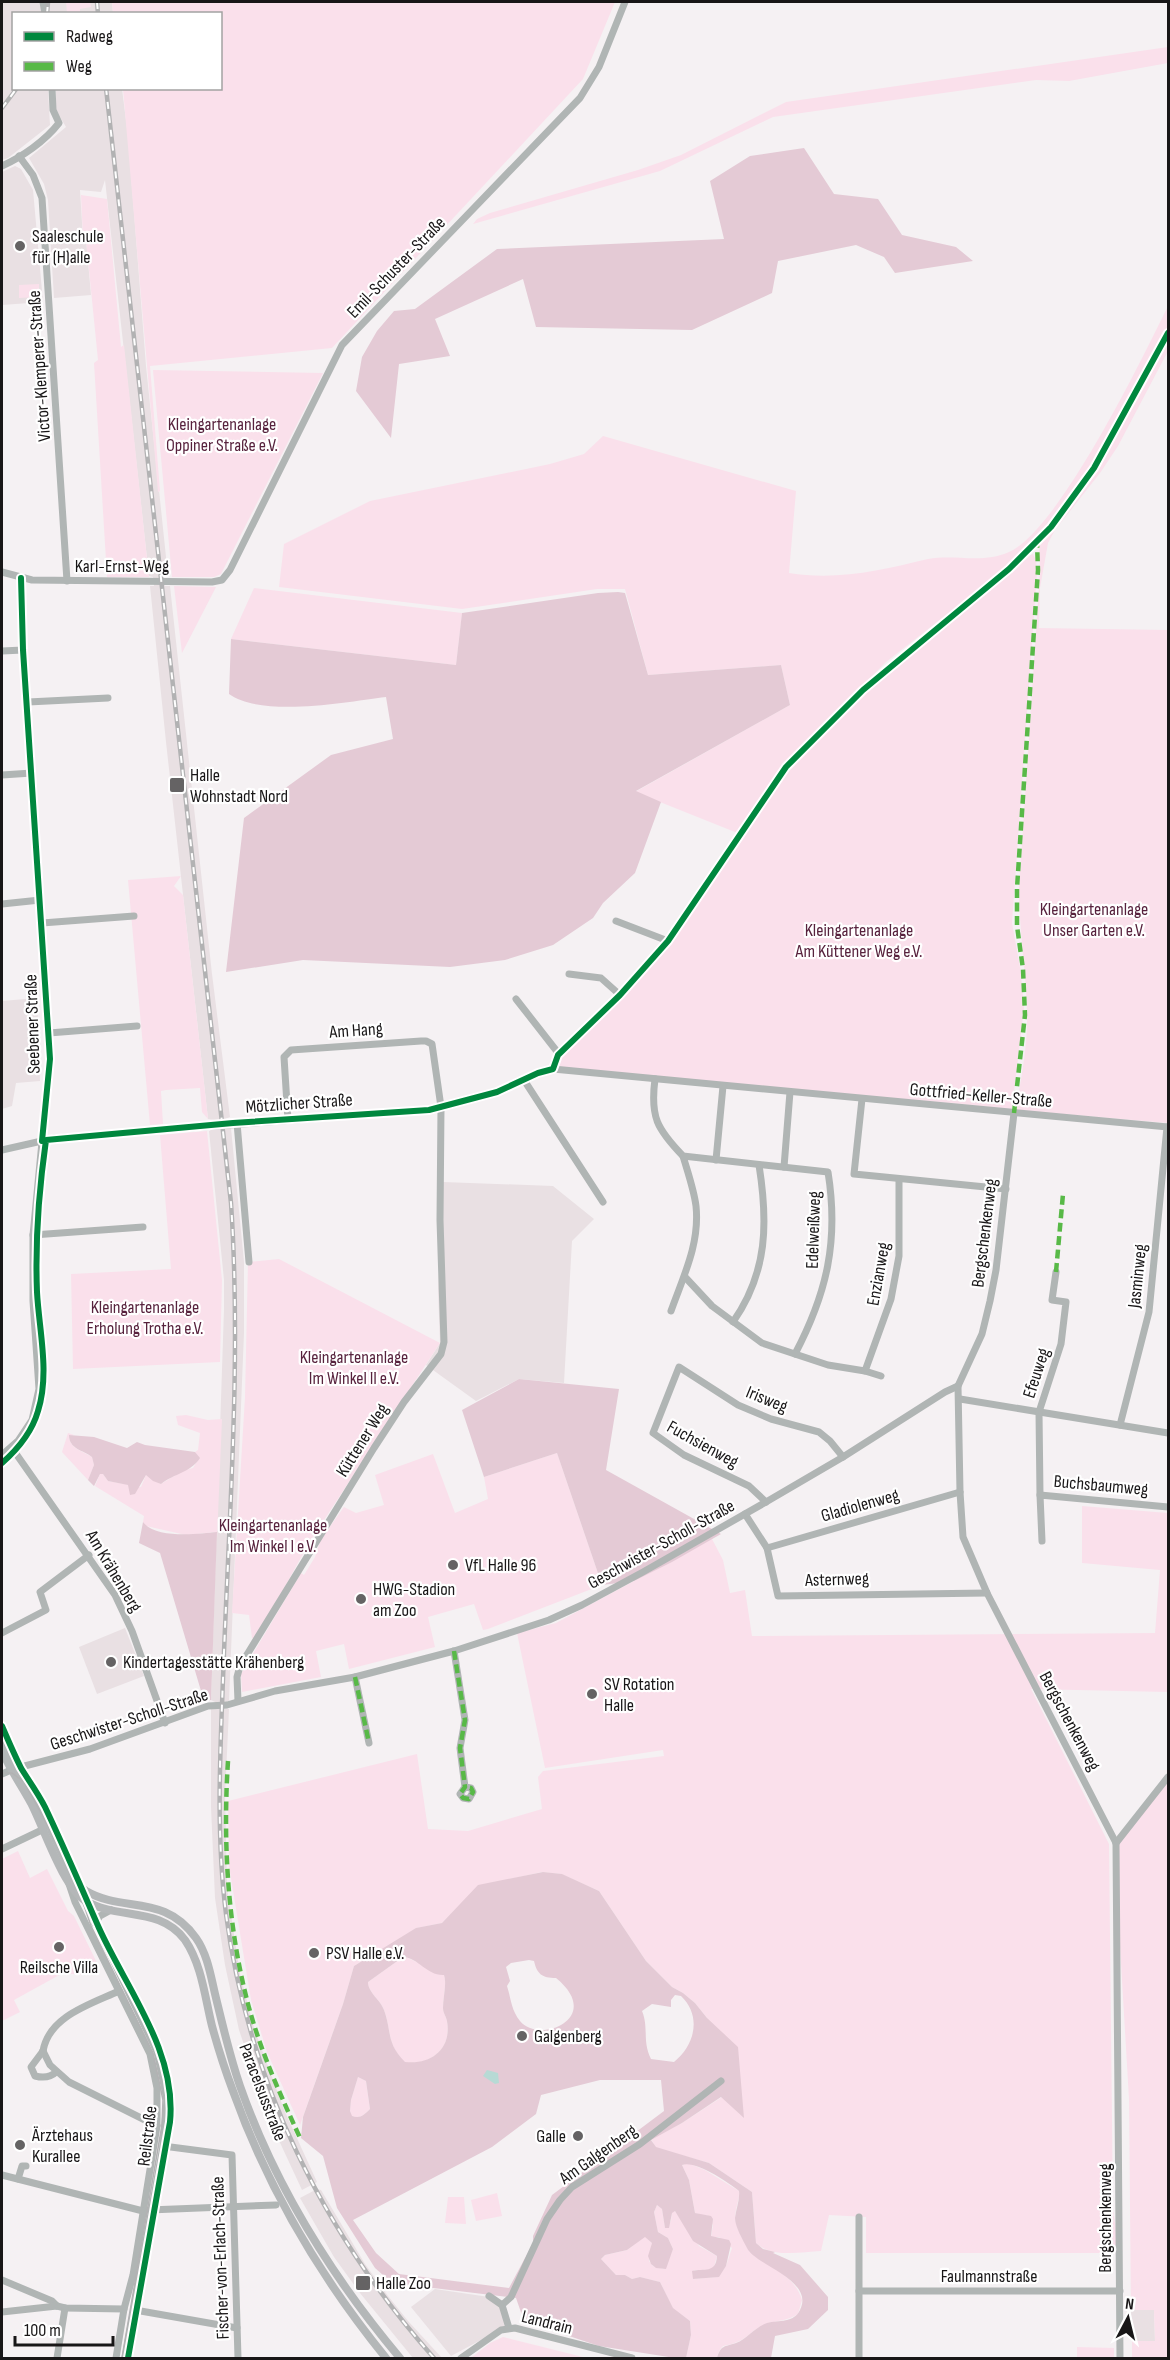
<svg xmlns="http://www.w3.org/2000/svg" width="1170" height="2360" font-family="'Sofia Sans Condensed',sans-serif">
<rect width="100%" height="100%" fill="#f5f1f3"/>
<!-- built -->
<g fill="#e9e0e3">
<path d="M2,2H112L113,13L14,14V88L48,89L50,125L8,158L2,160Z"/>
<path d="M56,89H122L128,136L146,366L168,576L164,577L165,586H170L212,974L230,1117L225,1119L226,1126L231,1128L244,1262V1333L229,1701L225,1702V1708L229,1709L225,1796L227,1888L240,1974L254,2028L285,2112L317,2182L302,2190L269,2119L239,2030L225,1965L215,1898L211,1807V1709L214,1708L215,1702L211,1700L224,1309V1280L209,1131L216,1127L215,1120L208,1119L166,742L150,586H154L153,577L149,576L105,180L101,192L80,190L83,239H86L91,295L54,298L48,200L44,184L29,158L66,127L56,110Z"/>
<path d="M15,166L21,169L33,190L43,302L2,305V172Z"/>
<path d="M37,998L40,1081L16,1083L12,1106L2,1109V1001Z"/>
<path d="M443,1182L553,1186L594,1219L572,1241L564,1383L519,1379L476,1401L426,1365L440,1343L438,1289Z"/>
<path d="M125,1628L144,1676L97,1694L79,1647Z"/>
<path d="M317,2189L321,2190L365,2264L388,2296L408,2321L442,2358H413L360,2293L334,2257L300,2198Z"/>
<path d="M435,2289L489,2297L499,2307L509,2325L451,2356L411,2307Z"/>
<path d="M1131,2310H1154L1155,2341H1132Z"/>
</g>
<!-- green -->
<g fill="#fae0eb">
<path d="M66,2H90L91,7L80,9V13H67Z"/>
<path d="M112,2H615L583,79L332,348L150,366L160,491L158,492L123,89L220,88V14L113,13Z"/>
<path d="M1168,47V63L1069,81L1036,80L773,117L660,171L473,224L477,219L490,213L638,170L681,155L786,102Z"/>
<path d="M81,195L107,199L121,347L124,345L149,577H107L94,363L98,360L86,240L83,239Z"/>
<path d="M39,284V297L19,298V285Z"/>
<path d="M1168,306V329L1149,367L1092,467L1050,526L1040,538L1029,545L1001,572L886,662L783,766L740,834L635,792L790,705L781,665L648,675L625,589H597L462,609L279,587L284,544L370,501L550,464L584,454L603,436L796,491L789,573C837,581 882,570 928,559C955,554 983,564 1009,552C1059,530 1142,359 1168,306Z"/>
<path d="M1168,336V351L1118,446L1100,473L1055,530L1048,543L1040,588L1039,628L1168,630V1123L1016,1110C1021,1078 1028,1045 1027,1013C1026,971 1019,930 1019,888L1040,570L1039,543L1052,528L1095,468Z"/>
<path d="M153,370L323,373L221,574L214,577H172Z"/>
<path d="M1033,554L1036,560L1037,573L1012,923L1021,973L1024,1008L1012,1109L556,1067L559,1057L681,928L788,769L891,668L1024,558Z"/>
<path d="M174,586L216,587L182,653Z"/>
<path d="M254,588L462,613L456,665L231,639Z"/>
<path d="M181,876L174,886L183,895L208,1119L202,1112L200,1088L166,1090L161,1091L163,1124L150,1125L128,880Z"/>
<path d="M207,1131L222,1280L220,1362L73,1369L71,1274L171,1269L160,1135Z"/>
<path d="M279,1259L440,1343L309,1543L256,1639L252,1638L249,1615L232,1613L245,1397L248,1262Z"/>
<path d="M186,1415L208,1420L222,1419L217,1539L216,1532L186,1535L146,1526L143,1522L144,1516L95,1486L100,1474H103L108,1481L141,1487L146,1475L161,1484L182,1471L193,1468L199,1458L195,1452L198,1450L200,1433L178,1425L176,1416Z"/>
<path d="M68,1433L74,1435H69C69,1449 83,1451 92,1457L94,1465L88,1480L62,1452Z"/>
<path d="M557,1453L602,1585L488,1629L483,1630L474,1604L428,1617L435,1647L349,1669L344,1644L316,1651L321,1677L242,1692L241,1674L301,1573L304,1575L315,1557L321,1539L344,1507L356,1513L384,1505L375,1475L433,1454L455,1513L488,1499L484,1477Z"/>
<path d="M1082,1506L1168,1513V1692L1031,1689L1109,1844L1113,2210L1120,2253H866V2217L829,2215L821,2251C801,2252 772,2258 756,2243L752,2192L709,2163L656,2148L651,2139L682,2123L722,2097L744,2117L707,2018L695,2003L683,1993L672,1987L646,1961L599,1891L561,1874L542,1872L479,1886L442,1923L417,1928L354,1966L343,2004L300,2125L267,2052L251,2000L229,1866L228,1801L417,1754L428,1829L468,1831L542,1809L538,1777L543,1771L664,1756L663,1750L545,1768L517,1633L556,1623L712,1539L723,1560L730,1593L745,1590L752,1636L1155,1633L1160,1570L1082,1563Z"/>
<path d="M1168,1774V2358H1132V2341H1155L1154,2310H1131L1129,2099L1114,1844Z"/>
<path d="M18,1851L30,1878L47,1869L68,1911L74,1916L98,1965L82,1975L63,1973L14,2000L20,2012L2,2021V1859Z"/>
<path d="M403,1957L408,1958L444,1975C447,1984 443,1997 443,2008C443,2013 446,2016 447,2021C452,2049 431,2065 405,2063C386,2043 392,2032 384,2010C381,2000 368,1993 368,1982Z"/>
<path d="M358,2077L366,2081L370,2109C364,2115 360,2119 351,2116L350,2111L351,2100Z"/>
<path d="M688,2163L705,2170L739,2191C740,2201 733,2212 736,2223C748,2267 791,2264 802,2300L798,2314C787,2321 778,2320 766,2324C755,2327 748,2338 737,2342C724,2348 722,2341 717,2358H686L691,2335L690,2321L673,2309L660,2282L640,2277L632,2279L625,2275H616L601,2259L605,2255L627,2250L645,2236L652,2243L649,2261L653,2266L663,2269L673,2249L668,2238L658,2232L654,2212L657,2205L662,2209L665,2228L671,2221L672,2212L675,2211L699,2246L717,2256L714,2267L707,2271L694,2270L693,2279L717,2277L726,2266L732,2248L719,2237H711L713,2225L707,2215H701L695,2213L689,2180L682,2165Z"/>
<path d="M497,2193L502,2216L476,2221L471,2200Z"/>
<path d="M448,2197H464L466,2224L445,2223Z"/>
<path d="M503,2337L587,2358H471L490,2343Z"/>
<path d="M1077,2347L1114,2348V2358H1077Z"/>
</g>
<!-- forest -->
<g fill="#e4cad5" fill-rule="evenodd">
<path d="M804,148L834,194L878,199L902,235L956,247L973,261L895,273L884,257L856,245L778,261L772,293L692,330L536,327L523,279L435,319L450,356L399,364L391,438L356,391L362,357L377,331L394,311L415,309L497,249L724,239L710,181L750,156Z"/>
<path d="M618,592L625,593L648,675L781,665L790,705L636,791L661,802L635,873L603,903L593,918L553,945L505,960L450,967L303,960L226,972L244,818L331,755L393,739L386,697C346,702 263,718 229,694L231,639L456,665L462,613L598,593Z"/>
<path d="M519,1379L619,1389L606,1470L721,1534L672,1562L634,1581L602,1585L557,1453L484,1477L462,1410Z"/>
<path d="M69,1435L94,1437L127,1448L137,1442L145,1445L195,1452L200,1458C190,1473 175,1473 161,1484L153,1481L146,1475L135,1494L130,1495L128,1485L108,1481L103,1474H100L94,1486L88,1480L94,1465L92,1457C83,1450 69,1449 69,1435Z"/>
<path d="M143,1522C155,1539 198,1534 217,1532L211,1700L204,1701L160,1553L139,1543Z"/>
<path d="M543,1872L562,1874L599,1891L646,1961L672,1987L683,1993L695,2003L707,2018L738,2047L744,2118L721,2097L682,2123L651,2140L656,2147L709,2163L752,2192L756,2243L763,2249L775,2252L773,2253L800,2265L828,2297V2310L808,2329L775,2336L771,2358H717C721,2345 724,2347 736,2343C747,2339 755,2327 767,2323C779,2320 794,2323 800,2310C815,2280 756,2266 747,2248C743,2240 735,2227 735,2218C736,2209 740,2200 739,2191C728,2182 695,2160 682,2165L689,2180L695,2213L711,2216L713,2219L711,2236L729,2240L731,2244L726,2266L719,2277L693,2279L692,2271C704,2268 716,2274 717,2256L693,2241L675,2211L672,2213L669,2228H665L662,2209L657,2205L654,2212L658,2232L668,2238L673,2249L666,2269L656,2268L651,2264L648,2256L652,2243L645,2237L627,2250L605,2255L601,2259L616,2275H625L632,2279L640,2277L660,2282L673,2308L690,2321L691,2335L686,2358H675L599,2346L524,2321L516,2298L392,2283L375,2268L337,2208L323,2156L301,2138L303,2117L343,2004L354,1966L416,1928L442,1923L478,1885ZM403,1957C419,1958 427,1976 444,1975C447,1984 443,1997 443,2008C443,2013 446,2016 447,2021C452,2049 431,2065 405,2062C386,2043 392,2032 384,2010C381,2000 368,1993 368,1982ZM529,1960L534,1961C537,1974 542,1978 556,1978C605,2018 539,2045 520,2021C511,2010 511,1998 507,1986L510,1981L506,1967L511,1963ZM675,1995L681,1996C702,2016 695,2045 674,2062L651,2059C642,2041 649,2028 642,2011L652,2004L671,2007V2000ZM358,2077L366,2081L370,2109C364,2115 360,2119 352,2116L350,2111L351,2100ZM600,2080H661L664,2111L552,2195L533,2236V2243L509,2288L399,2274L376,2253L353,2220L492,2147L536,2114L541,2095Z"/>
</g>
<!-- water -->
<path fill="#b7dad5" d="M487,2070L498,2073L499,2083L495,2084L483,2076Z"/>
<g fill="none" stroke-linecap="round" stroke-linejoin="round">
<!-- minor -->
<g stroke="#b0b5b4" stroke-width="7">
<path d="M43,2L45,14"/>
<path d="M19,156L33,175L42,198L67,581"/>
<path d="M2,166C22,157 45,141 59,123L53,110L52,88"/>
<path d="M2,572L32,580L212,582L222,580L230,570L342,345L580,98L599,67L625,2"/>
<path d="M2,651L23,650"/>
<path d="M28,702L108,698"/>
<path d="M2,775L32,773"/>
<path d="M2,904L40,900"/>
<path d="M616,921L668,941"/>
<path d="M42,923L134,916"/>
<path d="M569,974L601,978L620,995"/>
<path d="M516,999L559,1054"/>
<path d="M49,1033L137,1026"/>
<path d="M553,1069L558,1055L620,995L668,941L739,837"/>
<path d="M655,1079C650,1117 657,1129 683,1156L828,1172C839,1241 827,1293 795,1354"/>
<path d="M524,1080L603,1202"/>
<path d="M862,1099L854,1174L1006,1189"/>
<path d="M1014,1113L996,1270L990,1301L982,1334L958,1386L960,1492L963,1537L987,1593L1116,1843L1120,2358"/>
<path d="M237,1123L249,1262"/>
<path d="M2,1150L55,1138L429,1110L497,1092L538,1073L553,1069L1168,1127"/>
<path d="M716,1160L723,1086"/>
<path d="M784,1167L790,1092"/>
<path d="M33,1235L143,1227"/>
<path d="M685,1277L712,1306L762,1343L828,1365L865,1371L881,1376"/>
<path d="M671,1311C683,1277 700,1244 696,1206C694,1190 688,1173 683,1156"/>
<path d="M733,1322C768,1272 768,1222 759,1165"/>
<path d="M865,1371L891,1299L899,1256V1179"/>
<path d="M960,1399L1168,1433"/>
<path d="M1120,1425L1149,1312L1167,1127"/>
<path d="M12,1448L115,1595L132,1631L165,1723"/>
<path d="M2,1455L18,1441L32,1420L39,1389L33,1301V1235L50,1059L23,650L21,578"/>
<path d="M1040,1495L1039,1412L1061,1344L1066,1302L1052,1300L1056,1272"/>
<path d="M766,1502L749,1486L684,1455L653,1433L679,1367L738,1405L771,1419L819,1432L830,1441L843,1457"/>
<path d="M745,1514L767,1548L778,1596L987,1593"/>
<path d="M1042,1541L1040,1495L1168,1507"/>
<path d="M767,1548L960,1492"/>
<path d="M2,1633L46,1610L40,1592L89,1555"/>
<path d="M454,1651L465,1720L460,1748L465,1787L460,1794L463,1798L469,1799L473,1792L471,1788L465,1787"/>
<path d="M355,1677L369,1743"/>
<path d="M238,1701L237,1677L240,1666L374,1448L404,1402L441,1354L444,1342L440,1220L441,1107L432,1044L426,1041H421L291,1050L284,1057L288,1120"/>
<path d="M17,1768L90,1749L208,1706L227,1705L275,1691L355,1677L454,1651L549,1620L582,1605L643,1572L766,1502L843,1457L945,1392L958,1386"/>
<path d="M2,1774L11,1770"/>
<path d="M1116,1843L1168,1777"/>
<path d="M2,1849L44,1829"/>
<path d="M69,1884L75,1902L150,2054L157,2088V2126L133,2275L124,2309L116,2358"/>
<path d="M84,1899L157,2052L167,2100L163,2146L125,2358"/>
<path d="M95,1924L100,1916L111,1910"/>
<path d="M43,2051L50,2065L69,2082L157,2126"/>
<path d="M43,2051C49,2016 91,2004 119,1991"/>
<path d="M43,2051L31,2067L35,2076C43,2078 50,2078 56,2072"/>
<path d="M163,2146L232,2155L238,2358"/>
<path d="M2,2175L143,2211"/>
<path d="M18,2179L22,2166H26"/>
<path d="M149,2210L276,2205"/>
<path d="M859,2217V2358"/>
<path d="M2,2280L52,2301L57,2306"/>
<path d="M859,2291H1120"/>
<path d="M489,2296L502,2305L509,2328"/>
<path d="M502,2305L511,2297L547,2219L560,2200L572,2187L640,2144L721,2081"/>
<path d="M135,2310L237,2328"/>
<path d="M2,2312L57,2306L65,2308L124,2309"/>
<path d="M57,2358L65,2308"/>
<path d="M461,2358L501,2330L515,2328L632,2358"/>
</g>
<!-- major -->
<g stroke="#b4b7b8" stroke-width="8">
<path d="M2,1736C14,1763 30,1786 43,1812C53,1831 70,1881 86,1891C123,1913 164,1893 196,1938C208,1955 211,1978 216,1998C223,2027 230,2057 240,2086C275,2186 332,2277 400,2358"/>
<path d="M2,1751C10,1769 21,1785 31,1803C44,1828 63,1888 86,1901C117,1920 160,1906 185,1940C202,1965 205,1998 212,2026C218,2048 225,2070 233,2091C268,2189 321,2278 386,2358"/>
</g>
<!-- tram -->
<g stroke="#b2b2b3" stroke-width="1.5">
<path d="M2,1740L50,1830L82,1899L91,1926L153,2053L163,2100L162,2125L122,2358"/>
<path d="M2,1773H12L23,1781"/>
</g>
<defs>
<g id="rail">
<path d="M97,2L98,14"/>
<path d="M47,14L48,2"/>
<path d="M106,88L231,1203C241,1352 230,1503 224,1652C221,1739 215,1827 226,1914C248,2081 323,2233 434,2358"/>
<path d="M2,108L17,88"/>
</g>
</defs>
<!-- rail casing -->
<use href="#rail" stroke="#b2b2b3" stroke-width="4.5"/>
<!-- rail -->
<use href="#rail" stroke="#fff" stroke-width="2" stroke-dasharray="7" stroke-linecap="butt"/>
<!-- quiet -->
<g stroke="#58b947" stroke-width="4.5" stroke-dasharray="9 4.5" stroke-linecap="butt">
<path d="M1014,1113L1025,1015L1023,969L1017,926V888L1038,570L1037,543"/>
<path d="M1056,1272L1063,1194"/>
<path d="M454,1651L465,1720L460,1748L465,1787L460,1794L463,1798L469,1799L473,1792L471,1788L465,1787"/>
<path d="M355,1677L369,1743"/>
<path d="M228,1761C223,1838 227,1920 246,1996C258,2046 280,2094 301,2140"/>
</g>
<defs>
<g id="cycleway">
<path d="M21,578L23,650L50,1059L42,1141"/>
<path d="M2,1463C18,1449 32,1432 38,1411C50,1373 39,1330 37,1292C35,1241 39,1189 46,1140L233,1123L429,1110L497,1092L538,1073L553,1069L558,1055L620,995L668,941L786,767L863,690L1009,569L1051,527L1094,468L1168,333"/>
<path d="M2,1726C8,1740 14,1754 21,1768C29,1781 38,1793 45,1807C64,1847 81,1887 99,1928C127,1990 177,2051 170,2122L128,2358"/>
</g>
</defs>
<!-- cycleway casing -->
<use href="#cycleway" stroke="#fff" stroke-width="10"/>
<!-- cycleway -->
<use href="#cycleway" stroke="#00873e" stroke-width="6"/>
</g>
<!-- markers -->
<g fill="#656364" stroke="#fff" stroke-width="2">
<circle cx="20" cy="246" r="6"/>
<rect x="169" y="777" width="16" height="16" rx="3"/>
<circle cx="453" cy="1565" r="6"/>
<circle cx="361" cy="1599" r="6"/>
<circle cx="111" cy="1662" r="6"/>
<circle cx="592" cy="1694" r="6"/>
<circle cx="59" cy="1947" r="6"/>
<circle cx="314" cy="1953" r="6"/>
<circle cx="522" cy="2036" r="6"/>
<circle cx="578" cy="2136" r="6"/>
<circle cx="20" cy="2145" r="6"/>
<rect x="355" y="2275" width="16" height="16" rx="3"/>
</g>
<g text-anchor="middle" stroke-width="4.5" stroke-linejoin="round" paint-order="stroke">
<!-- poi labels -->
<g font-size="18" fill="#181617" stroke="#fff" text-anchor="start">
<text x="32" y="242">Saaleschule<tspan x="32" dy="21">für (H)alle</tspan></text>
<text x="190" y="781">Halle<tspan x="190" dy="21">Wohnstadt Nord</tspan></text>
<text x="465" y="1571">VfL Halle 96</text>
<text x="373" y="1595">HWG-Stadion<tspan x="373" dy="21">am Zoo</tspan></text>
<text x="123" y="1668">Kindertagesstätte Krähenberg</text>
<text x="604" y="1690">SV Rotation<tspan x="604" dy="21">Halle</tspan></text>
<text x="326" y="1959">PSV Halle e.V.</text>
<text x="59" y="1973" text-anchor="middle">Reilsche Villa</text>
<text x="534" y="2042">Galgenberg</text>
<text x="32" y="2141">Ärztehaus<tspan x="32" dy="21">Kurallee</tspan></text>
<text x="566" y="2142" text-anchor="end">Galle</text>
<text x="376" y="2289">Halle Zoo</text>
</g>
<!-- street labels -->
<g font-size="18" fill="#181617" stroke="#fff">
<text transform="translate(396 267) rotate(-46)" y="6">Emil-Schuster-Straße</text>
<text transform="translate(39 366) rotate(-94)" y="6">Victor-Klemperer-Straße</text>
<text x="122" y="572">Karl-Ernst-Weg</text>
<text transform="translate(32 1024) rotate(-92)" y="6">Seebener Straße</text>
<text transform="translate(356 1030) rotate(-4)" y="6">Am Hang</text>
<text transform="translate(981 1095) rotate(5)" y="6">Gottfried-Keller-Straße</text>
<text transform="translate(299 1103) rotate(-4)" y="6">Mötzlicher Straße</text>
<text transform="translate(813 1230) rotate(-88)" y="6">Edelweißweg</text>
<text transform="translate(984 1233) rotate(-83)" y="6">Bergschenkenweg</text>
<text transform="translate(878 1274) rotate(-80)" y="6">Enzianweg</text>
<text transform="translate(1137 1276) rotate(-84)" y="6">Jasminweg</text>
<text transform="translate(1036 1373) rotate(-72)" y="6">Efeuweg</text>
<text transform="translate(767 1399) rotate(22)" y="6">Irisweg</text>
<text transform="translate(362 1440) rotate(-58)" y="6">Küttener Weg</text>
<text transform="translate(703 1444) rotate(29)" y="6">Fuchsienweg</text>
<text transform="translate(1101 1485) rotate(5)" y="6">Buchsbaumweg</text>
<text transform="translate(860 1505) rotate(-16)" y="6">Gladiolenweg</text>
<text transform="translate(661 1544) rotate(-29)" y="6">Geschwister-Scholl-Straße</text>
<text transform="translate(114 1571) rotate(59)" y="6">Am Krähenberg</text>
<text transform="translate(837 1579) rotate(-2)" y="6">Asternweg</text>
<text transform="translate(129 1719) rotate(-18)" y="6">Geschwister-Scholl-Straße</text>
<text transform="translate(1070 1721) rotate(62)" y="6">Bergschenkenweg</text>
<text transform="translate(263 2092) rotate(69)" y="6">Paracelsusstraße</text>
<text transform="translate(147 2136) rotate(-83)" y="6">Reilstraße</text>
<text transform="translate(598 2154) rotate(-35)" y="6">Am Galgenberg</text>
<text transform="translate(1105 2218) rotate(-90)" y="6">Bergschenkenweg</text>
<text transform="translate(220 2258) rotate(-92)" y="6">Fischer-von-Erlach-Straße</text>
<text x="989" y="2282">Faulmannstraße</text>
<text transform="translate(547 2322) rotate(14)" y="6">Landrain</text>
</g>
<!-- park labels -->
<g font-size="18" fill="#57223d" stroke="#fff">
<text x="222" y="430">Kleingartenanlage<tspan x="222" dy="21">Oppiner Straße e.V.</tspan></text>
<text x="1094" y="915">Kleingartenanlage<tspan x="1094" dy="21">Unser Garten e.V.</tspan></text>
<text x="859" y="936">Kleingartenanlage<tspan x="859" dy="21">Am Küttener Weg e.V.</tspan></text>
<text x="145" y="1313">Kleingartenanlage<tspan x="145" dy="21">Erholung Trotha e.V.</tspan></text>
<text x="354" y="1363">Kleingartenanlage<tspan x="354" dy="21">Im Winkel II e.V.</tspan></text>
<text x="273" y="1531">Kleingartenanlage<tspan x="273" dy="21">Im Winkel I e.V.</tspan></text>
</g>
</g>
<!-- border -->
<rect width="1170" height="2360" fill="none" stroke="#181617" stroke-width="6"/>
<!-- legend -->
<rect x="12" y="12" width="210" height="78" fill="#ffffff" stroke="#a3a2a2" stroke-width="1.5"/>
<rect x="24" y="32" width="30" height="9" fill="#00873e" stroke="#a3a2a2" stroke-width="1.5"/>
<text x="66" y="42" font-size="18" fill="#181617">Radweg</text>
<rect x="24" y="62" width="30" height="9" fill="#58b947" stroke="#a3a2a2" stroke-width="1.5"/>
<text x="66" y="72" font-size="18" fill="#181617">Weg</text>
<!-- north arrow -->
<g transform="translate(1128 2318) rotate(7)" stroke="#ffffff" stroke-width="4.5" paint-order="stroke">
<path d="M0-4.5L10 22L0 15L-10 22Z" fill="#181617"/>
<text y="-9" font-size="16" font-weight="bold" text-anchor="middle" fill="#181617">N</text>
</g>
<!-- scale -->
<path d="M15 2336v9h98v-9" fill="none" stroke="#181617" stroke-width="3"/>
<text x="24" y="2336" font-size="18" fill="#181617" stroke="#ffffff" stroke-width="4.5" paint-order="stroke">100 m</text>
</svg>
